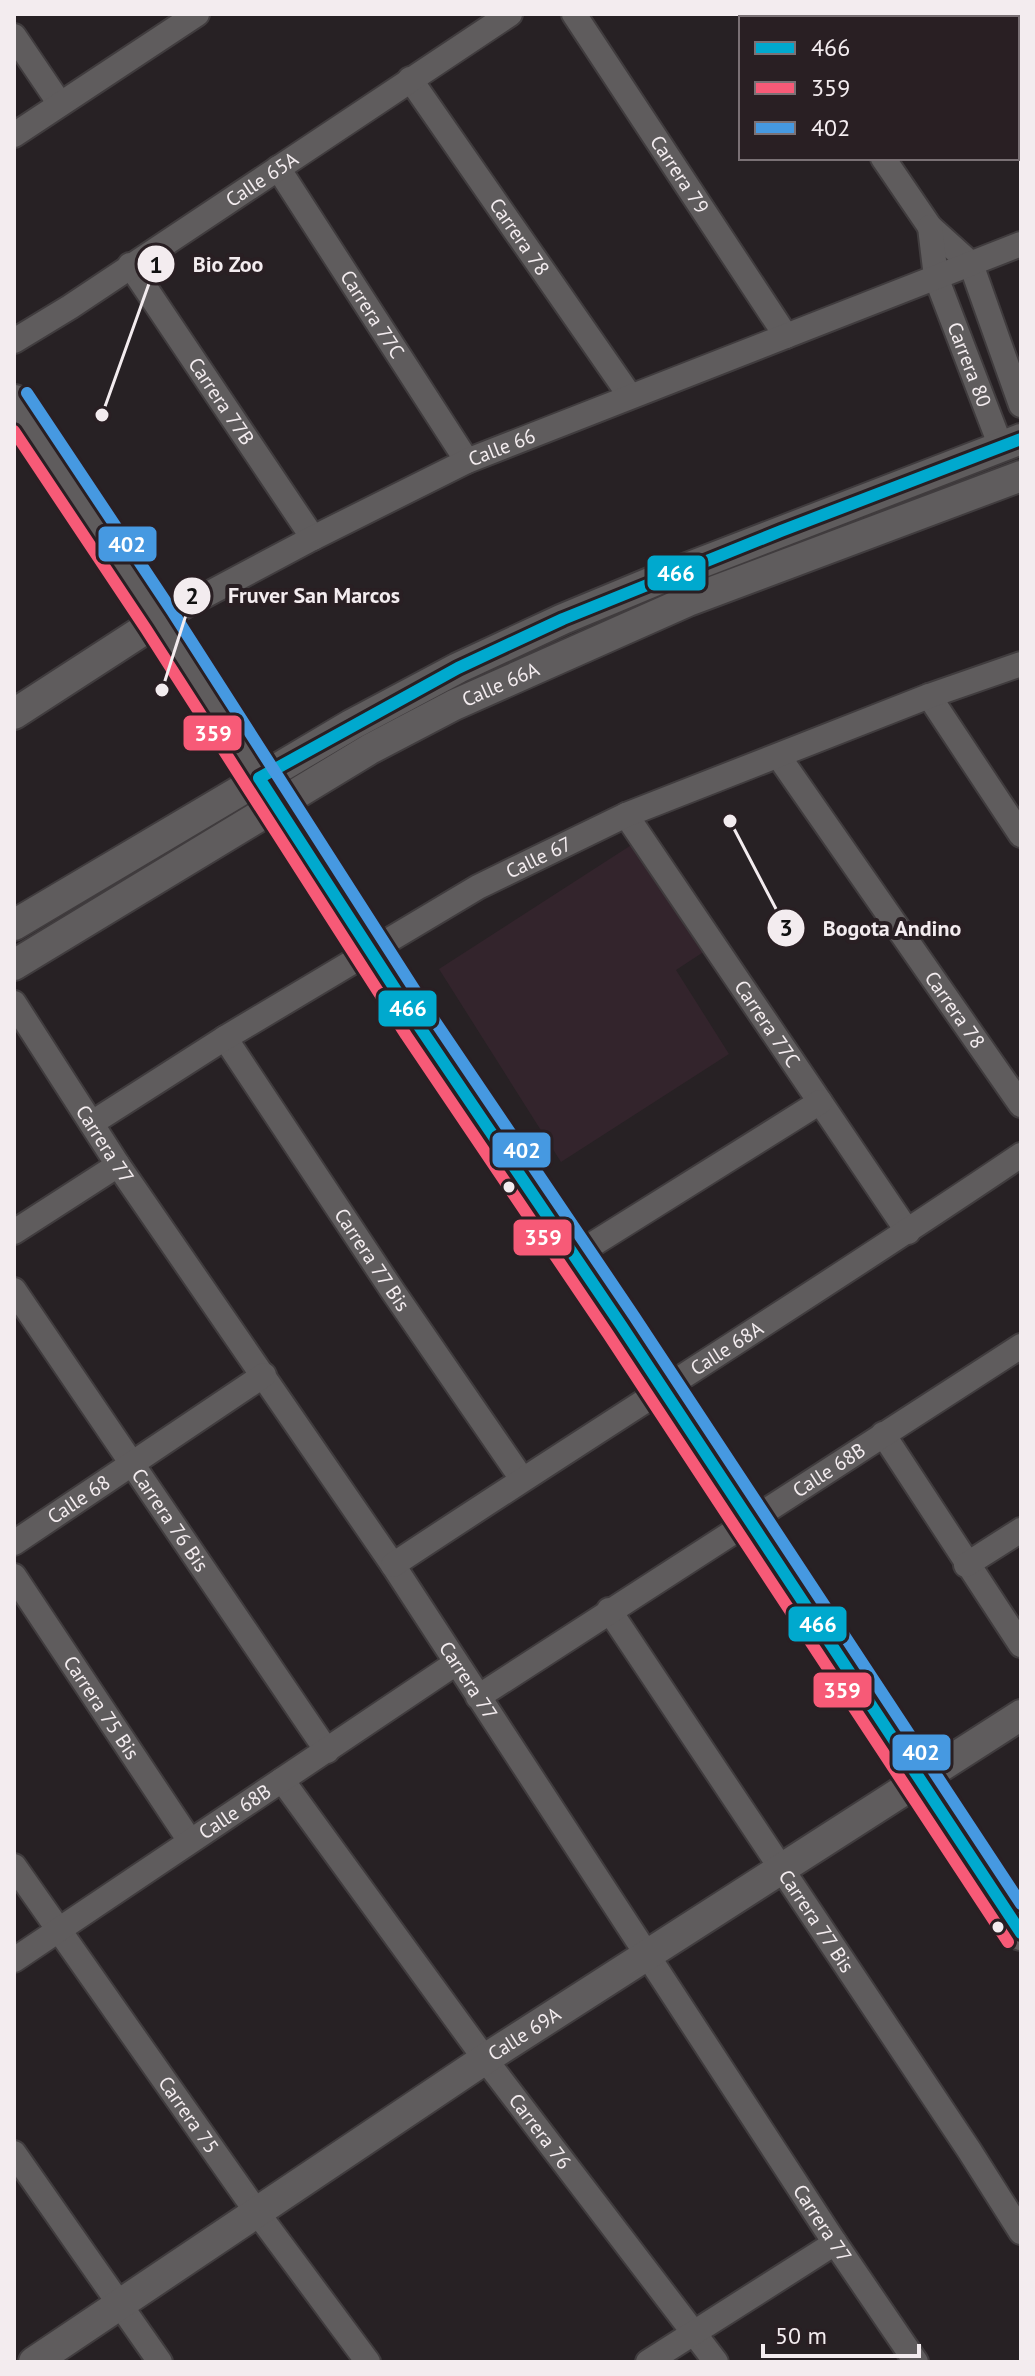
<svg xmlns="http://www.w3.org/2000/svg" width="1035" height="2376" font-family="'PT Sans',sans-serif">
<rect width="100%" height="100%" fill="#272124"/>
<!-- built -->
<path fill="#33242c" d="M636,842L705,951L676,970L729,1054L561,1162L439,969Z"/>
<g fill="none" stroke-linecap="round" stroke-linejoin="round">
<defs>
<g id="minor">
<path id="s1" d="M574,14L786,336"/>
<path d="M785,14L788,18"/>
<path d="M985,14L987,18"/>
<path d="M14,36L60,104"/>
<path d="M1017,63L1021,69"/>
<path id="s2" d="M410,79L630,396"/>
<path d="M14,135L197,14"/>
<path d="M883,158L930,227L971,264L1021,405"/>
<path id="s3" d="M278,168L467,461"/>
<path id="s4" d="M930,227L936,277L1001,447"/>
<path id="s5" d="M130,265L313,538"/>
<path id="s6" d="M14,341L70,307L510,14"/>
<path id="s7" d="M159,620L313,538L467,461L1021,244"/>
<path d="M929,696L1021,835"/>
<path id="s8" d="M779,757L1021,1105"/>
<path id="s9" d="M626,815L908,1232"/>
<path id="s10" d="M14,1003L118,1165L393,1565L835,2243L916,2362"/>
<path id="s11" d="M225,1038L392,1290L522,1479"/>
<path id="s12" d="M92,1123L225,1038L478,887L626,815L929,696L1021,664"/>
<path d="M14,1232L118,1165"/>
<path d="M574,1256L820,1102"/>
<path id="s13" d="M14,1290L327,1751"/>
<path d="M883,1434L1021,1645"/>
<path id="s14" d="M14,1543L264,1375"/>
<path id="s15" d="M393,1565C601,1427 814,1295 1021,1155"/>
<path d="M966,1565L1021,1530"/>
<path id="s16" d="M14,1576L190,1841"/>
<path id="s17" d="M609,1610L969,2150L1021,2232"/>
<path id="s18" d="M478,1697L1021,1346"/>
<path id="s19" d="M282,1780L485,2059L716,2362"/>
<path id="s20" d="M14,1866L256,2211L368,2362"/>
<path id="s21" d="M14,1960L456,1663"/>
<path d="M14,2153L160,2362"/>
<path d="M648,2362L835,2243"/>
</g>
<g id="tertiary">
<path d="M14,714L159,620"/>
<path d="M14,925L351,725L458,668L563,619L664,577L1021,439"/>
<path id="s22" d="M14,965L370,749L454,705L688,601L1021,476"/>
<path id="s23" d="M34,2362L485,2059L1021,1715"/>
</g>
<path id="secondary" d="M14,402L159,620L419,1026L621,1325L1021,1933"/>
</defs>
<!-- minor casing -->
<use href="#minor" stroke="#403c3e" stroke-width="28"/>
<!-- tertiary casing -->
<use href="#tertiary" stroke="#403c3e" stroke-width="34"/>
<!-- secondary casing -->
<use href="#secondary" stroke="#403c3e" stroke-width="38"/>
<!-- minor -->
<use href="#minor" stroke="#5f5c5d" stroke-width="24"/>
<!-- tertiary -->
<use href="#tertiary" stroke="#5f5c5d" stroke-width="30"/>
<!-- secondary -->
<use href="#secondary" stroke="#5f5c5d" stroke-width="34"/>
<defs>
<path id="bus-1" d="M1021,439L781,531L563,619L458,668L259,778L419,1026L621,1325L1021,1933"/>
<path id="bus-2" d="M14,431L146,629L406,1035L608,1334L1008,1942"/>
<path id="bus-3" d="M27,393L172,611L432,1017L634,1316L1021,1904"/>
</defs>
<!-- bus-1 casing -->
<use href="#bus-1" stroke="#291f23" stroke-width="18"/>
<!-- bus-2 casing -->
<use href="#bus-2" stroke="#291f23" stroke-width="18"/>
<!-- bus-3 casing -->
<use href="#bus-3" stroke="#291f23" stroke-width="18"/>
<!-- bus-1 -->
<use href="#bus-1" stroke="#00a9ce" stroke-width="12"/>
<!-- bus-2 -->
<use href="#bus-2" stroke="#f75a77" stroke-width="12"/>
<!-- bus-3 -->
<use href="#bus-3" stroke="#4699e1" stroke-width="12"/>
</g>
<!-- markers -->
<g fill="#f3ecef" stroke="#291f23" stroke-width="3">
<circle cx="509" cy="1187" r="7"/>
<circle cx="998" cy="1927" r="7"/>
</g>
<g text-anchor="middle" stroke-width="8" stroke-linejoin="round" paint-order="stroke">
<!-- street labels -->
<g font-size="20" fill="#f3ecef" stroke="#291f23">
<text dy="7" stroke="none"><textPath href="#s1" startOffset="192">Carrera 79</textPath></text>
<text dy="7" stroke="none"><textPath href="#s6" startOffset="296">Calle 65A</textPath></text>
<text dy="7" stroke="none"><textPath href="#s2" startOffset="192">Carrera 78</textPath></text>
<text dy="7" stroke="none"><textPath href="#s3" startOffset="174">Carrera 77C</textPath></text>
<text dy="7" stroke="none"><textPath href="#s4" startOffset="144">Carrera 80</textPath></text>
<text dy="7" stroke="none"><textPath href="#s5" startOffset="164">Carrera 77B</textPath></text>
<text dy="7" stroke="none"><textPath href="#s7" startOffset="384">Calle 66</textPath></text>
<text dy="7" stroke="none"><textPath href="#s22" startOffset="562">Calle 66A</textPath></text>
<text dy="7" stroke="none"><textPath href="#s12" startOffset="520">Calle 67</textPath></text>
<text dy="7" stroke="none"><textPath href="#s8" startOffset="308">Carrera 78</textPath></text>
<text dy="7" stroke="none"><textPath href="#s9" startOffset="252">Carrera 77C</textPath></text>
<text dy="7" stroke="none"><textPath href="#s10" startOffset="168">Carrera 77</textPath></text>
<text dy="7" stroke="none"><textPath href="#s11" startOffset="266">Carrera 77 Bis</textPath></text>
<text dy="7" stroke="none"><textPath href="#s15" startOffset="398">Calle 68A</textPath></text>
<text dy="7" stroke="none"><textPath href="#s18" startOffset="418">Calle 68B</textPath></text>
<text dy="7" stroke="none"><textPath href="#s14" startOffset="78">Calle 68</textPath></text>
<text dy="7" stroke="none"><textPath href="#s13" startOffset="278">Carrera 76 Bis</textPath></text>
<text dy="7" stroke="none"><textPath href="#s10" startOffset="816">Carrera 77</textPath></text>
<text dy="7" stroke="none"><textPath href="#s16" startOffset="158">Carrera 75 Bis</textPath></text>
<text dy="7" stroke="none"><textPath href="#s21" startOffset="266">Calle 68B</textPath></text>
<text dy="7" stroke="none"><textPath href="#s17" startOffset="374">Carrera 77 Bis</textPath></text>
<text dy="7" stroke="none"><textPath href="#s23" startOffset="590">Calle 69A</textPath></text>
<text dy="7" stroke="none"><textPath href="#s20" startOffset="304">Carrera 75</textPath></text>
<text dy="7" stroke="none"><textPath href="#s19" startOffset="436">Carrera 76</textPath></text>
<text dy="7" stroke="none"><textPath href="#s10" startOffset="1464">Carrera 77</textPath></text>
</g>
</g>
<!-- callouts -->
<path fill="none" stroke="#f3ecef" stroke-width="3" d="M102 415L156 264M162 690L192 596M730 821L786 928"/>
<g fill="#f3ecef" stroke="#291f23" stroke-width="3">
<circle cx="102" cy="415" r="8"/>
<circle cx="162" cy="690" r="8"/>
<circle cx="730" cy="821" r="8"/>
<circle cx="156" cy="264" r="20"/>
<circle cx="192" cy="596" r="20"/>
<circle cx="786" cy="928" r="20"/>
</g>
<g font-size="24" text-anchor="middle" font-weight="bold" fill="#111">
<text x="156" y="273">1</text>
<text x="192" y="604">2</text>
<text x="786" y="936">3</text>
</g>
<g font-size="22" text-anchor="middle" font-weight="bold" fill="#f3ecef" stroke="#291f23" stroke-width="8" stroke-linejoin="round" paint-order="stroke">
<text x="228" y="272">Bio Zoo</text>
<text x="314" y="603">Fruver San Marcos</text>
<text x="892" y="936">Bogota Andino</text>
</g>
<g stroke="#291f23" stroke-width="3">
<rect x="97" y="525" width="61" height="38" rx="8" fill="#4699e1"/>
<rect x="646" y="554" width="61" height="38" rx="8" fill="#00a9ce"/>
<rect x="182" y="714" width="61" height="38" rx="8" fill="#f75a77"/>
<rect x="377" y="989" width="61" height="39" rx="8" fill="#00a9ce"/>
<rect x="491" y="1131" width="61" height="38" rx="8" fill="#4699e1"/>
<rect x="512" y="1218" width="61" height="39" rx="8" fill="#f75a77"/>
<rect x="787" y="1605" width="61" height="38" rx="8" fill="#00a9ce"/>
<rect x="812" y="1671" width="61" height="38" rx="8" fill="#f75a77"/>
<rect x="891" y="1733" width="61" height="39" rx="8" fill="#4699e1"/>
</g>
<g font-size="22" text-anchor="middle" font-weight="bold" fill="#fff">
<text x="127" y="552">402</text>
<text x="676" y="581">466</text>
<text x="213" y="741">359</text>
<text x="408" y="1016">466</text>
<text x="522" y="1158">402</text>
<text x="543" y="1245">359</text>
<text x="818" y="1632">466</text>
<text x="842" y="1698">359</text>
<text x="921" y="1760">402</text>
</g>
<!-- border -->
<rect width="1035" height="2376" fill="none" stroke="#f3ecef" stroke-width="32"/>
<!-- legend -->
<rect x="739" y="16" width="280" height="144" fill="#291f23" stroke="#7a7175" stroke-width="2"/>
<rect x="755" y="42" width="40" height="12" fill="#00a9ce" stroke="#7a7175" stroke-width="2"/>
<text x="811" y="56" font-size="24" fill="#f3ecef">466</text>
<rect x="755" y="82" width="40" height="12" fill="#f75a77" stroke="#7a7175" stroke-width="2"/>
<text x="811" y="96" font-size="24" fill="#f3ecef">359</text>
<rect x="755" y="122" width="40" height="12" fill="#4699e1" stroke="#7a7175" stroke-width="2"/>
<text x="811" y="136" font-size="24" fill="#f3ecef">402</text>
<!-- scale -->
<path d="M763 2344v12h156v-12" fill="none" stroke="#f3ecef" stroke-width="4"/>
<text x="775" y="2344" font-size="24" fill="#f3ecef" stroke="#291f23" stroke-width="6" paint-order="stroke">50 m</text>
</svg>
